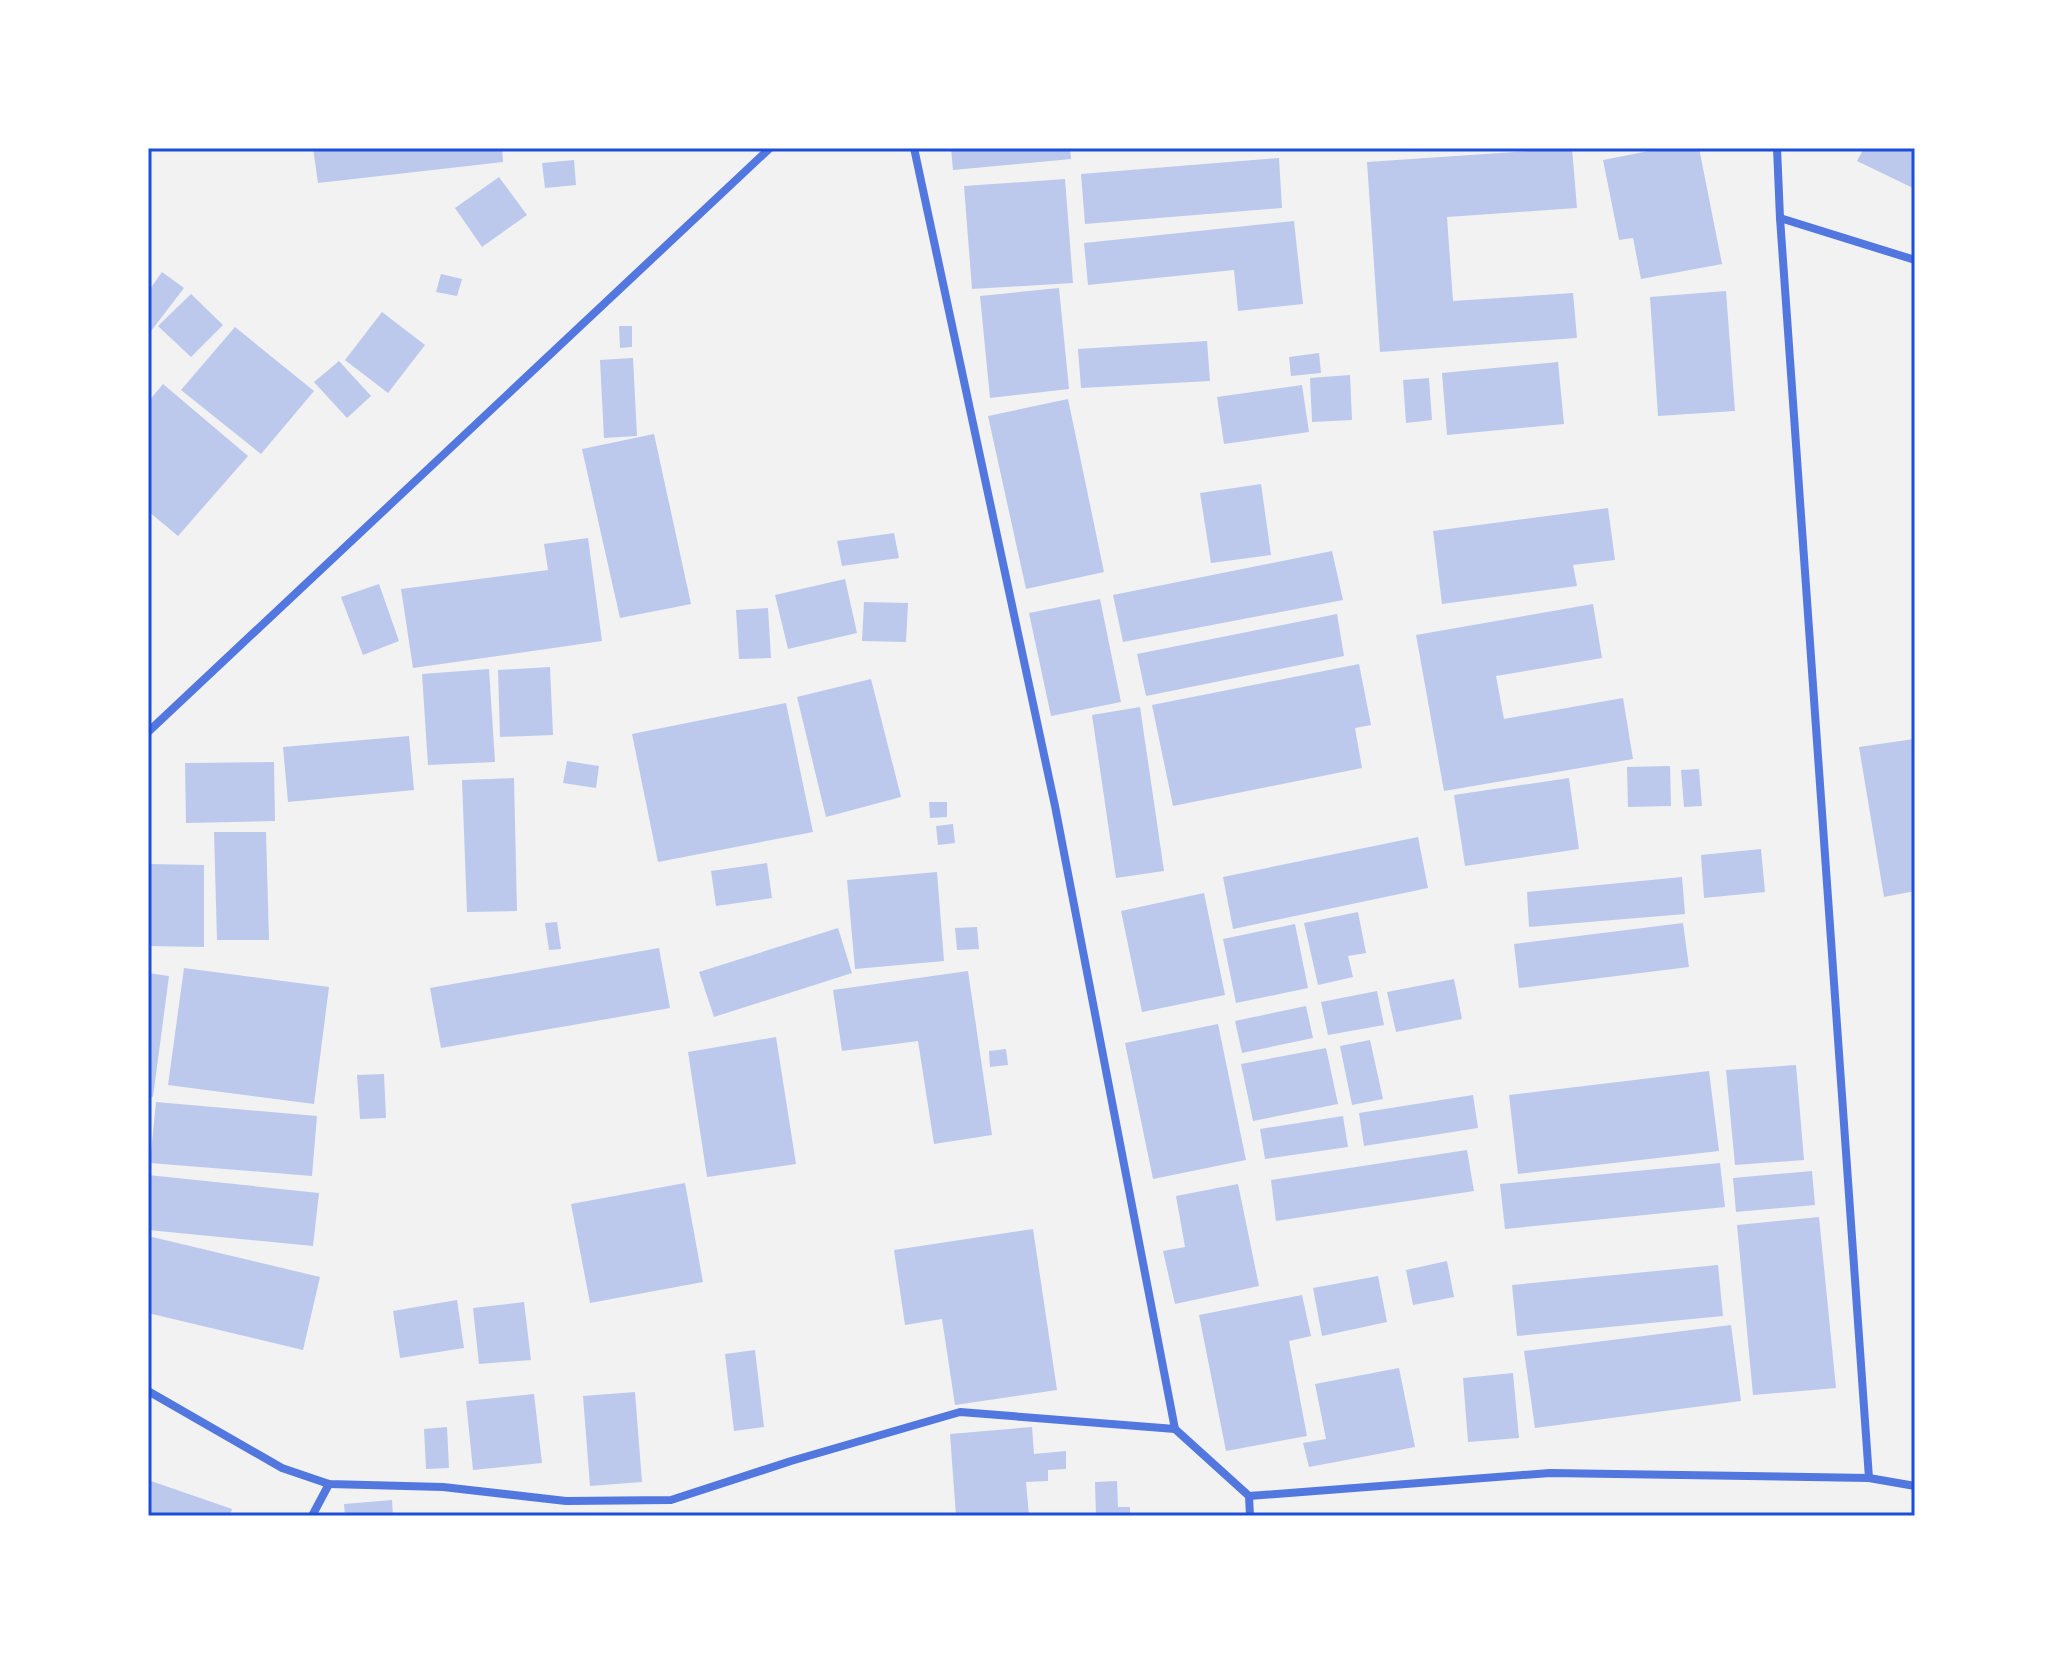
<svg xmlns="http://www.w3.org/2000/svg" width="2063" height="1664" font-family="Georgia,serif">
<rect width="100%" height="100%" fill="#f2f2f2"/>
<!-- building -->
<g fill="#bdc9ec">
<path d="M313,148H502L503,162L318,183Z"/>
<path d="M951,148H1070L1071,159L953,170Z"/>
<path d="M1572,148L1577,208L1447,217L1453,301L1573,293L1577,338L1380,352L1367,162Z"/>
<path d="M1664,148H1699L1722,264L1641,279L1633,238L1619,240L1603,160Z"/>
<path d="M1864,148H1915V189L1857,161Z"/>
<path d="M1279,158L1282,208L1085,224L1081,174Z"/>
<path d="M574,160L576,185L545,188L542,163Z"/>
<path d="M499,177L527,215L482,247L455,208Z"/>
<path d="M1065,179L1073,283L972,289L964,186Z"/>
<path d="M1294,221L1303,304L1238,311L1234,270L1088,285L1084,243Z"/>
<path d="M162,272L184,288L148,335V292Z"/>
<path d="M441,274L462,279L457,296L436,292Z"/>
<path d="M1059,288L1069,389L990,398L980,296Z"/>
<path d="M1726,291L1735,411L1658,416L1650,297Z"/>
<path d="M191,294L223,325L191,357L158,326Z"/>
<path d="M382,312L425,345L388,393L345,360Z"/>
<path d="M619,326H632V347L620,348Z"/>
<path d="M235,327L314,391L261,454L181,390Z"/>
<path d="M1207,341L1210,381L1081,388L1078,349Z"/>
<path d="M1319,353L1321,373L1291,376L1289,357Z"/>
<path d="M633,358L637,436L604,438L600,360Z"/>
<path d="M339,361L371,396L347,418L314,382Z"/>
<path d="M1558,362L1564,424L1447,435L1442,373Z"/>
<path d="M1350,375L1352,420L1312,422L1310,378Z"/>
<path d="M1429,378L1432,420L1406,423L1403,380Z"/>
<path d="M163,384L248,456L178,536L148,511V402Z"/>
<path d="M1302,385L1309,432L1224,444L1217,397Z"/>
<path d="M1068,399L1104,572L1026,589L988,416Z"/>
<path d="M654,434L691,604L620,618L582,449Z"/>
<path d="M1261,484L1271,555L1211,563L1200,493Z"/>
<path d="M1608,508L1615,560L1573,565L1577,586L1442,604L1433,531Z"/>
<path d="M894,533L899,558L842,566L837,541Z"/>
<path d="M588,538L602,641L413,668L401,589L548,570L544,544Z"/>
<path d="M1332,551L1343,600L1123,642L1113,595Z"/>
<path d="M845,579L857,633L788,649L775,595Z"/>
<path d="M379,584L399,641L363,655L341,597Z"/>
<path d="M1100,599L1121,702L1051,716L1029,613Z"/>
<path d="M864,602L908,603L906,642L862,641Z"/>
<path d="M1593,604L1602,658L1496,676L1504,719L1623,698L1633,759L1444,791L1416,635Z"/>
<path d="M768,608L771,658L739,659L736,610Z"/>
<path d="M1337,614L1344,656L1146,696L1137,654Z"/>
<path d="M1359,664L1371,725L1355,728L1362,768L1173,806L1152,705Z"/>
<path d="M550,667L553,735L500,737L498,670Z"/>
<path d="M489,669L495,762L428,765L422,674Z"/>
<path d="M871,679L901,797L826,817L797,697Z"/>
<path d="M786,703L813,832L658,862L632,734Z"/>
<path d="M1140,707L1164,871L1116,878L1092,715Z"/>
<path d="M409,736L414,790L288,802L283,747Z"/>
<path d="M1914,739L1915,891L1884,897L1859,747Z"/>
<path d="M567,761L599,766L596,788L563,783Z"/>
<path d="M274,762L275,821L186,823L185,763Z"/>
<path d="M1670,766L1671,806L1628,807L1627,767Z"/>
<path d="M1699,769L1702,806L1684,807L1681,770Z"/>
<path d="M514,778L517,911L467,912L462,780Z"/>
<path d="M1569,778L1579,849L1465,866L1454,795Z"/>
<path d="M929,802H947V817L930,818Z"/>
<path d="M953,824L955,843L938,845L936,826Z"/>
<path d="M214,832H266L269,940H217Z"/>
<path d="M1418,837L1428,888L1233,929L1223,877Z"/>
<path d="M1761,849L1765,892L1704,898L1701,855Z"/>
<path d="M767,863L772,898L716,906L711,871Z"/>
<path d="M148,864L204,865V947L148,946Z"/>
<path d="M937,872L944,961L855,969L847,880Z"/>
<path d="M1682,877L1685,914L1529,927L1527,892Z"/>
<path d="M1204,893L1225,995L1142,1012L1121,911Z"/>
<path d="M1358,912L1366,953L1348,956L1353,977L1318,985L1304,923Z"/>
<path d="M557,922L561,949L549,950L545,923Z"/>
<path d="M1683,923L1689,967L1519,988L1514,944Z"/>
<path d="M1295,924L1308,988L1236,1003L1223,939Z"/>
<path d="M977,927L979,949L957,950L955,928Z"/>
<path d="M838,928L852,973L714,1017L699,972Z"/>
<path d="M659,948L670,1008L441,1048L430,988Z"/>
<path d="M184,968L329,987L314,1104L168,1085Z"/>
<path d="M968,971L992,1135L934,1144L918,1041L842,1051L833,990Z"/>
<path d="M148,973L169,976L153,1097L148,1096Z"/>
<path d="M1454,979L1462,1019L1396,1032L1387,992Z"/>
<path d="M1377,991L1384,1025L1328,1035L1321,1002Z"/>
<path d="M1306,1006L1313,1038L1242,1053L1235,1021Z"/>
<path d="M1218,1024L1246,1160L1153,1179L1125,1043Z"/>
<path d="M776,1037L796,1164L707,1177L688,1052Z"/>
<path d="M1370,1040L1383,1099L1352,1105L1340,1046Z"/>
<path d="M1326,1048L1338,1104L1253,1121L1241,1064Z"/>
<path d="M1006,1049L1008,1065L990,1067L989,1051Z"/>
<path d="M1796,1065L1804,1160L1735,1165L1726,1070Z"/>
<path d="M1709,1071L1719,1151L1518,1174L1509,1095Z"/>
<path d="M384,1074L386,1118L360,1119L357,1075Z"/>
<path d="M1473,1095L1478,1128L1364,1146L1359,1113Z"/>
<path d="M156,1102L317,1116L312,1176L150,1163Z"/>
<path d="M1343,1116L1348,1147L1265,1159L1260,1129Z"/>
<path d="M1467,1150L1474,1191L1276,1221L1271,1180Z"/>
<path d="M1720,1163L1725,1207L1505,1229L1500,1184Z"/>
<path d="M1812,1171L1815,1205L1736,1212L1733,1178Z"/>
<path d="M148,1175L319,1193L313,1246L148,1230Z"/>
<path d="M685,1183L703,1282L590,1303L571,1204Z"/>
<path d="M1238,1184L1259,1286L1175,1304L1163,1251L1185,1247L1176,1196Z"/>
<path d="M1819,1217L1836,1388L1753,1395L1737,1225Z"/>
<path d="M1033,1229L1057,1390L955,1405L942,1319L905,1325L894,1250Z"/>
<path d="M148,1236L320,1277L303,1350L148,1313Z"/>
<path d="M1447,1261L1454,1297L1413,1305L1406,1270Z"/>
<path d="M1718,1265L1723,1316L1517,1336L1512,1285Z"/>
<path d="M1378,1276L1387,1322L1322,1336L1313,1288Z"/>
<path d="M1302,1295L1311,1336L1289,1341L1307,1436L1226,1451L1199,1315Z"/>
<path d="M457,1300L464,1348L400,1358L393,1311Z"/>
<path d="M524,1302L531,1360L479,1364L473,1308Z"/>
<path d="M1731,1325L1741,1401L1535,1428L1524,1351Z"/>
<path d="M755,1350L764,1427L734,1431L725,1354Z"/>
<path d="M1399,1368L1415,1447L1309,1467L1303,1443L1326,1439L1315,1384Z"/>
<path d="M1513,1373L1519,1438L1468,1442L1463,1378Z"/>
<path d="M635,1392L642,1482L590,1486L583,1396Z"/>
<path d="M534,1394L542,1463L473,1470L466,1401Z"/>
<path d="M447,1427L449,1468L426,1469L424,1429Z"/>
<path d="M1032,1427L1034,1454L1066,1451V1469L1048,1470V1481L1026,1482L1029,1516H956L950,1434Z"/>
<path d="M148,1480L232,1509L230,1516H148Z"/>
<path d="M1117,1481L1118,1507H1130V1516H1096L1095,1482Z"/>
<path d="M392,1500L393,1516H345L344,1504Z"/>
</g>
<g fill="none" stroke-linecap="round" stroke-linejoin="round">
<!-- minor -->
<g stroke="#5277de" stroke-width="8">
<path d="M914,148L1055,806L1175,1429L1249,1496L1250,1516"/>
<path d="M1777,148L1780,218L1869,1478"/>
<path d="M1780,218L1915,260"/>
<path d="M148,732L770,148"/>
<path d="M148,1391L282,1468L329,1484L443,1487L566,1501L671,1500L791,1461L960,1412L1175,1429"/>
<path d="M1249,1496L1550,1473L1869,1478L1915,1486"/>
<path d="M312,1516L329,1484"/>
</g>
</g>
<!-- border -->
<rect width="2063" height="1664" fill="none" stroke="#ffffff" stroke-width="300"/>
<rect x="150" y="150" width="1763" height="1364" fill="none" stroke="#1d4ed8" stroke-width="3"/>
</svg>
